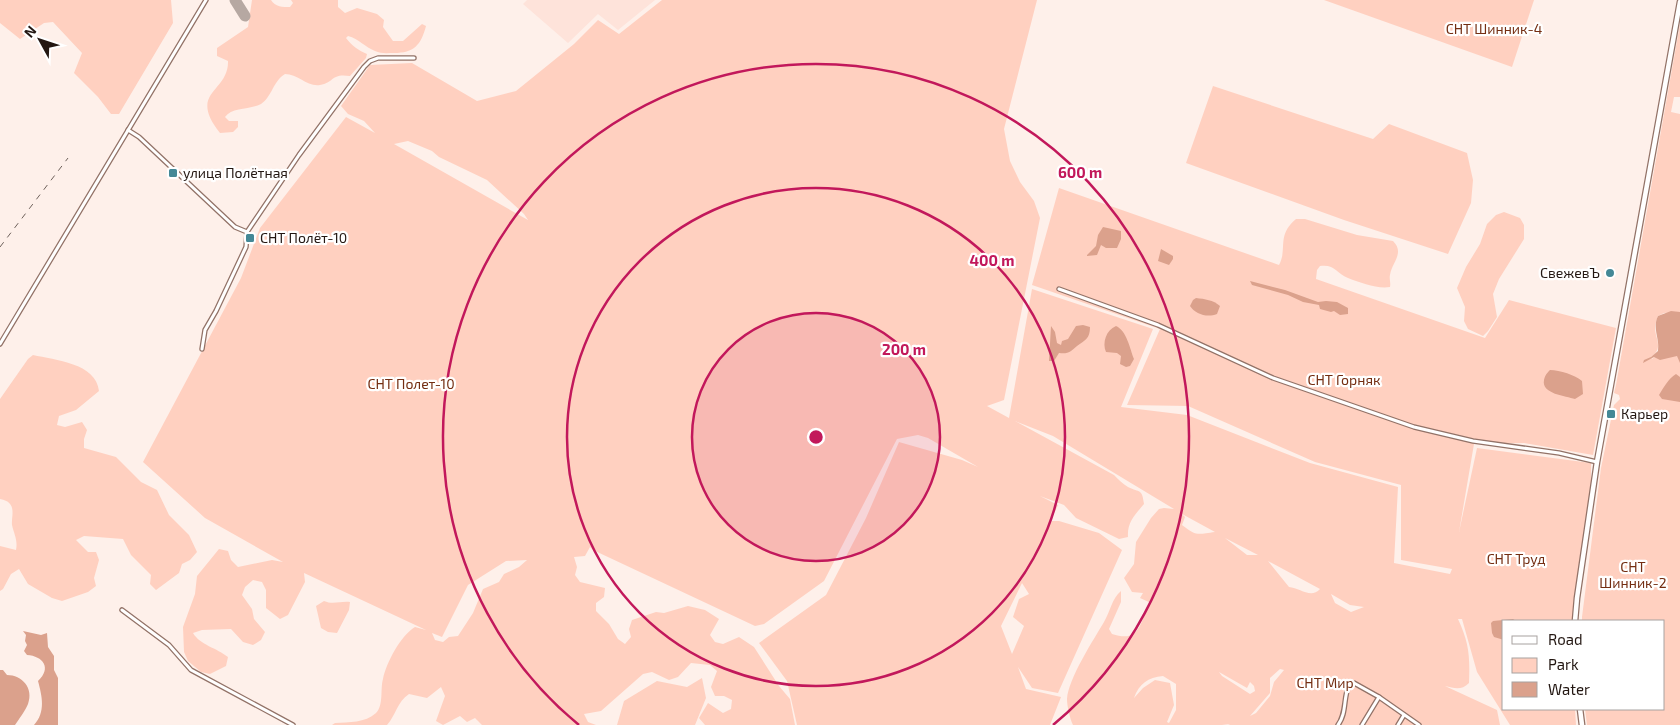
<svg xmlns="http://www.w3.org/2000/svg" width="1680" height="725" font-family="'Exo 2',sans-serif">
<rect width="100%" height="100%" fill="#fef0ea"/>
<!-- built -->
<path fill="#fee3da" d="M527,0H655L618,30L598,14L568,43L523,4Z"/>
<!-- green -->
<g fill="#ffd0c0" fill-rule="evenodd">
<path d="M0,0H171L173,23L119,114H111L98,97L74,73L82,53L53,22L44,23L20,39L0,23Z"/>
<path d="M252,0H271C275,7 283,7 290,7L293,3L291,0H338V7L345,13L357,8L377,14L384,20L383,27L393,41H403L422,24L426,26C421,45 414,53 394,53C388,53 381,54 375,51C365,47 359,39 348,36L346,38C352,46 358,50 367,54L366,58L350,76C331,73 335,82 320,85C307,87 298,74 285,74C273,81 272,97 261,104C250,110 232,107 225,117L229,121H238V127L233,132L220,133C187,91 229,93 228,61L217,56V48L248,27Z"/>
<path d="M662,0H1037L1004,129L1010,161L1020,182L1034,201L1040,218L1004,400L987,406L1009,418L1032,289L1153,329L1121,407L1187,415L1310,463L1398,487L1394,563L1450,574L1452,569L1401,560V485L1315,462L1188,406L1127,405L1160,329L1032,285L1059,188L1279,265C1288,248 1276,236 1296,219H1305L1357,235L1393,241C1405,253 1392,262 1390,275C1389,278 1391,283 1390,287C1377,289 1361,283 1348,278C1336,273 1335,264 1320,266L1317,270L1316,279L1485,338L1509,300L1616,328L1593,455L1524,443L1474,444L1459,532L1477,448L1591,463V485L1572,621H1504V709H1575L1576,725H1510L1477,672L1462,619H1458C1469,643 1470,655 1469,683C1461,691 1454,688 1445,686L1497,710L1500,725H1228L1230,724L1222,725H1073C1070,719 1067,706 1067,699C1068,679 1094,639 1104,622C1110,612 1112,598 1121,591V602L1109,629L1112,634C1142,644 1139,620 1151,603L1140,598L1143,593L1132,592L1124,578L1134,564L1136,542L1151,518L1159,509L1164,508L1174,509L1053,436L1015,421L1114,475C1118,479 1123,484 1128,487C1140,493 1142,488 1144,504C1135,515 1127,522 1128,537L1119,539L1076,518L1064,505L1040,496L1058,505L1049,524L1052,521H1059L1099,533L1122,550L1058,693L1032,688L1018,667L1026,689L1061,697L1050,725H797L787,681L759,643L826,595L866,518L899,442L962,460L978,467L928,438L918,435L897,439L824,581L764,624L755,626L593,550L590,547L585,556L574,557L577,567L575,575L580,582L605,588L604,597L596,603V611L609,624L618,639L625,644L631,637L629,629L632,620L656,612L664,613L688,606L705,610L719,619L710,635L715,642L723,644L739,637L754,647L779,686L790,699L795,725H705L699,718L708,703L723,713L731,709L732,700L724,696H715L711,687L717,671L710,665L691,663L678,677L669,680L652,672L643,674L601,711L584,714L588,722L596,725H482L475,718L467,722L460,716L443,725L436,721L445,696L441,687L427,698L409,694C397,702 396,715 387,725H332L335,723C349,722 365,723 376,713C384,705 380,689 383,679C386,663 401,635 415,627L426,630L304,573L305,582L288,615L280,619L266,608V590L262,582L253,580L245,587L242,595L252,609L254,619L265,632L261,640L253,645L243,642L231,629L202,630L193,633C200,645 217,648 228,657L226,666L210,674L201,672L188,661L184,652L183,627L195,594L197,576L219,549L228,551L231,560L238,567L272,560L283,562L205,518L143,462L241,278L260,228L346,117L375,133L364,121L348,114L341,106L370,65L412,63L477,101L516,91L574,44L598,20L619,34ZM408,141L432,151L439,157L487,180L524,214L528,220L394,144ZM1182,514L1215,532C1198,534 1197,537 1182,525L1185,517ZM1225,538L1258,555H1247ZM527,560L519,567L504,574L499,582L483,589L473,613L458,636L449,637L443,642L435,640L432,633L442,637L468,585L506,561ZM1268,561L1320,589C1311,599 1300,588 1289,587ZM1022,583L1029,594L1019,599L1013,617L1024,626L1012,654L1001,626ZM1331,594L1350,605L1364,607L1351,612L1335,603ZM1280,669L1284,670L1274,682L1270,696L1256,713L1250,716L1270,693V678ZM1219,672L1247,688L1250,682L1254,686L1255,691L1250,694L1222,676ZM1163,676L1176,684V710L1169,723L1167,722L1174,705L1170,683L1155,680L1143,688L1134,698C1139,684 1148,677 1163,676Z"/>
<path d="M1324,0H1534L1512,67Z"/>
<path d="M1680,24V97H1674L1671,112L1680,114V312L1664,313L1658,316C1657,319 1655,324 1655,327C1655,339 1664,348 1651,357L1652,359L1654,357L1659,358L1680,342V725H1587L1585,709H1664V621H1582V617L1601,468L1614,405L1620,399L1619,395L1614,393L1616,385Z"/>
<path d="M1213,86L1373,139L1389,124L1467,153L1473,180L1471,203L1448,254L1344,220L1186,163Z"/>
<path d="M1504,212L1520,218L1524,225V239L1499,279L1493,294L1497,317L1488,331L1483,336L1468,329L1464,321L1465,307L1457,288L1466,267L1480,244L1487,224L1496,215Z"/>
<path d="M33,355C55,360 96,363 99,391L76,410L59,416L57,425L65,427L82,422L87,430L84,439V448L116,457L141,482L157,490L169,515L189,535L197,552L190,560L182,564L179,573L156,590L150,584L151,575L131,555L123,539L84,536L76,540L88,552H96L99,560L94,578L96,586L88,592L62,601L52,598L28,584L19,569L11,574L3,589L0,591V546L16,550C18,540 14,534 12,525C11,516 18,502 0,499V399L28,359Z"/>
<path d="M324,601C333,605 340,601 350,602L349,610L337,633L328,632L321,628L316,606Z"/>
<path d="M702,678L706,698L695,725H617L624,701L657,681L687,687Z"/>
</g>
<!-- water -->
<g fill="#dba18c">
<path d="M1103,227L1121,231V239L1117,248H1106L1101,245L1097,255L1087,256V255L1096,246L1098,235Z"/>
<path d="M1161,249L1173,256V259L1169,265L1158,261Z"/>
<path d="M1250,281L1285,290L1318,302L1326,301L1337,302L1348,308V314L1340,315L1334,311L1331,312L1320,309L1319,305L1303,302L1288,295L1252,285Z"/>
<path d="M1196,298C1205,299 1213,300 1220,306L1217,314C1207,318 1195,314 1190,306L1193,300Z"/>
<path d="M1671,311L1680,312V363L1677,356L1660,360L1654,357L1643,363L1644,360L1651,357L1658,351C1660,338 1652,328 1658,316Z"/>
<path d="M1083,325L1090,327C1090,339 1085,340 1077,346C1070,352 1069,354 1059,353L1054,361H1049L1051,326L1055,332L1057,343L1061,345L1062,341L1068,339L1076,326Z"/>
<path d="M1116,326C1127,331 1130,349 1134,359L1130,366L1126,367L1120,364L1121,356L1117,353L1106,352C1102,343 1106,330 1116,326Z"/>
<path d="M1550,370C1560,370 1575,375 1582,381L1583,394L1575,399C1566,396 1541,394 1544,380C1545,375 1547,373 1550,370Z"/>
<path d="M1676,374L1680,377V402L1662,399L1659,395C1664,387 1668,379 1676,374Z"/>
<path d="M1513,619L1516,621H1504V640L1494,637L1492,633L1491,623L1493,621Z"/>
<path d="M23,631L41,635L47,633L48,647L54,656V670L58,678V725H34C46,712 42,696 38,681C52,668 43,656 27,655L24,651L27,645L25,641L26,635Z"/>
<path d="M0,670H3L7,675C22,675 34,688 28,704C25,711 19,719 15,725H0Z"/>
</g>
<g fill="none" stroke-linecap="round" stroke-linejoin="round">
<!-- taxiway -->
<path stroke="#b6a8a2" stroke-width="11" d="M235,0L245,16"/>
<defs>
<g id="minor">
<path d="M128,130L139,137L235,227L247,232"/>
<path d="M1059,289L1158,325L1273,378L1414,427L1473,441L1559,453L1597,462"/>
<path d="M0,344L206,0"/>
<path d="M202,349L205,330L216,311L246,247L247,232L299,155L364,67L370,61L378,58H414"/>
<path d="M122,610L169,645L191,670L293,725"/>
<path d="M1338,725C1347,713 1343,698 1349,685L1354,683L1379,697L1419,725"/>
<path d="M1362,725L1379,697"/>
<path d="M1398,725L1404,715"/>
</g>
<g id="tertiary">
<path d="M1575,621L1577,598L1597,462L1680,2"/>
<path d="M1580,709L1582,725"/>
</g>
</defs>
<!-- minor casing -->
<use href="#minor" stroke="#927267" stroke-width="5.5"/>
<!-- tertiary casing -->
<use href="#tertiary" stroke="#927267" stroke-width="7"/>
<!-- minor -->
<use href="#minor" stroke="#fff" stroke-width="3"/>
<!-- tertiary -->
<use href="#tertiary" stroke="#fff" stroke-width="4.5"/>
<!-- rail -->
<path stroke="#6e615b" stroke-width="1" stroke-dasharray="6 6" stroke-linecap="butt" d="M0,247L68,158"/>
</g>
<!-- distance rings -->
<circle cx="816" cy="437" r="124" fill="#c2185b" fill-opacity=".12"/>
<g fill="none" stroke="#c2185b" stroke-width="2.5">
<circle cx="816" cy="437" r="124"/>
<circle cx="816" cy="437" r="249"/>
<path d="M579 725A373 373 0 1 1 1053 725"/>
</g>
<!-- markers -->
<g fill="#448896" stroke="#fff" stroke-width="2">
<rect x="168" y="168" width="10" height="10" rx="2.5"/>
<rect x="245" y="233" width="10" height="10" rx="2.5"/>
<circle cx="1610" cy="273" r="5"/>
<rect x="1606" y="409" width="10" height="10" rx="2.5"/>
</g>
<g text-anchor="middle" stroke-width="4.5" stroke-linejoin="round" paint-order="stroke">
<!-- park labels -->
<g font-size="14" fill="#742e12" stroke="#fff">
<text x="1494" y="34">СНТ Шинник-4</text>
<text x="1344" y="385">СНТ Горняк</text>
<text x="411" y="389">СНТ Полет-10</text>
<text x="1516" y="564">СНТ Труд</text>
<text x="1633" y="572">СНТ<tspan x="1633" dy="16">Шинник-2</tspan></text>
<text x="1325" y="688">СНТ Мир</text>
</g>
<!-- poi labels -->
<g font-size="14" fill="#231712" stroke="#fff" text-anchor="start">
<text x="183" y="178">улица Полётная</text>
<text x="260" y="243">СНТ Полёт-10</text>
<text x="1600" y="278" text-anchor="end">СвежевЪ</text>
<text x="1621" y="419">Карьер</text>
</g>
</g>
<circle cx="816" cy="437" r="8" fill="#c2185b" stroke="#fff" stroke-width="2.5"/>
<g font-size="15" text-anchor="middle" font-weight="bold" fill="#c2185b" stroke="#fff" stroke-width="4.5" stroke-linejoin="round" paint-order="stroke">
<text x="1080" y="178">600 m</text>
<text x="992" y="266">400 m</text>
<text x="904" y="355">200 m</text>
</g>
<!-- legend -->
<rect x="1502" y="620" width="162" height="90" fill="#ffffff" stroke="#a7a2a0"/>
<rect x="1512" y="636" width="25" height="8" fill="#ffffff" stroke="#a7a2a0"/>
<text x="1548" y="645" font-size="15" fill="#231712">Road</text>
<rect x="1512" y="658" width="25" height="15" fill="#ffd0c0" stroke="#a7a2a0"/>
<text x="1548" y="670" font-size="15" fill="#231712">Park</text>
<rect x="1512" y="682" width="25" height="15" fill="#dba18c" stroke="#a7a2a0"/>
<text x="1548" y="695" font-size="15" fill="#231712">Water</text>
<!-- north arrow -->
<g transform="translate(40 40) rotate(310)" stroke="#ffffff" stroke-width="4" paint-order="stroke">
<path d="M0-4L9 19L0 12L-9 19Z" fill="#231712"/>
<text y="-8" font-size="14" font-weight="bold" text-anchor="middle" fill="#231712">N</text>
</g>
</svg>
